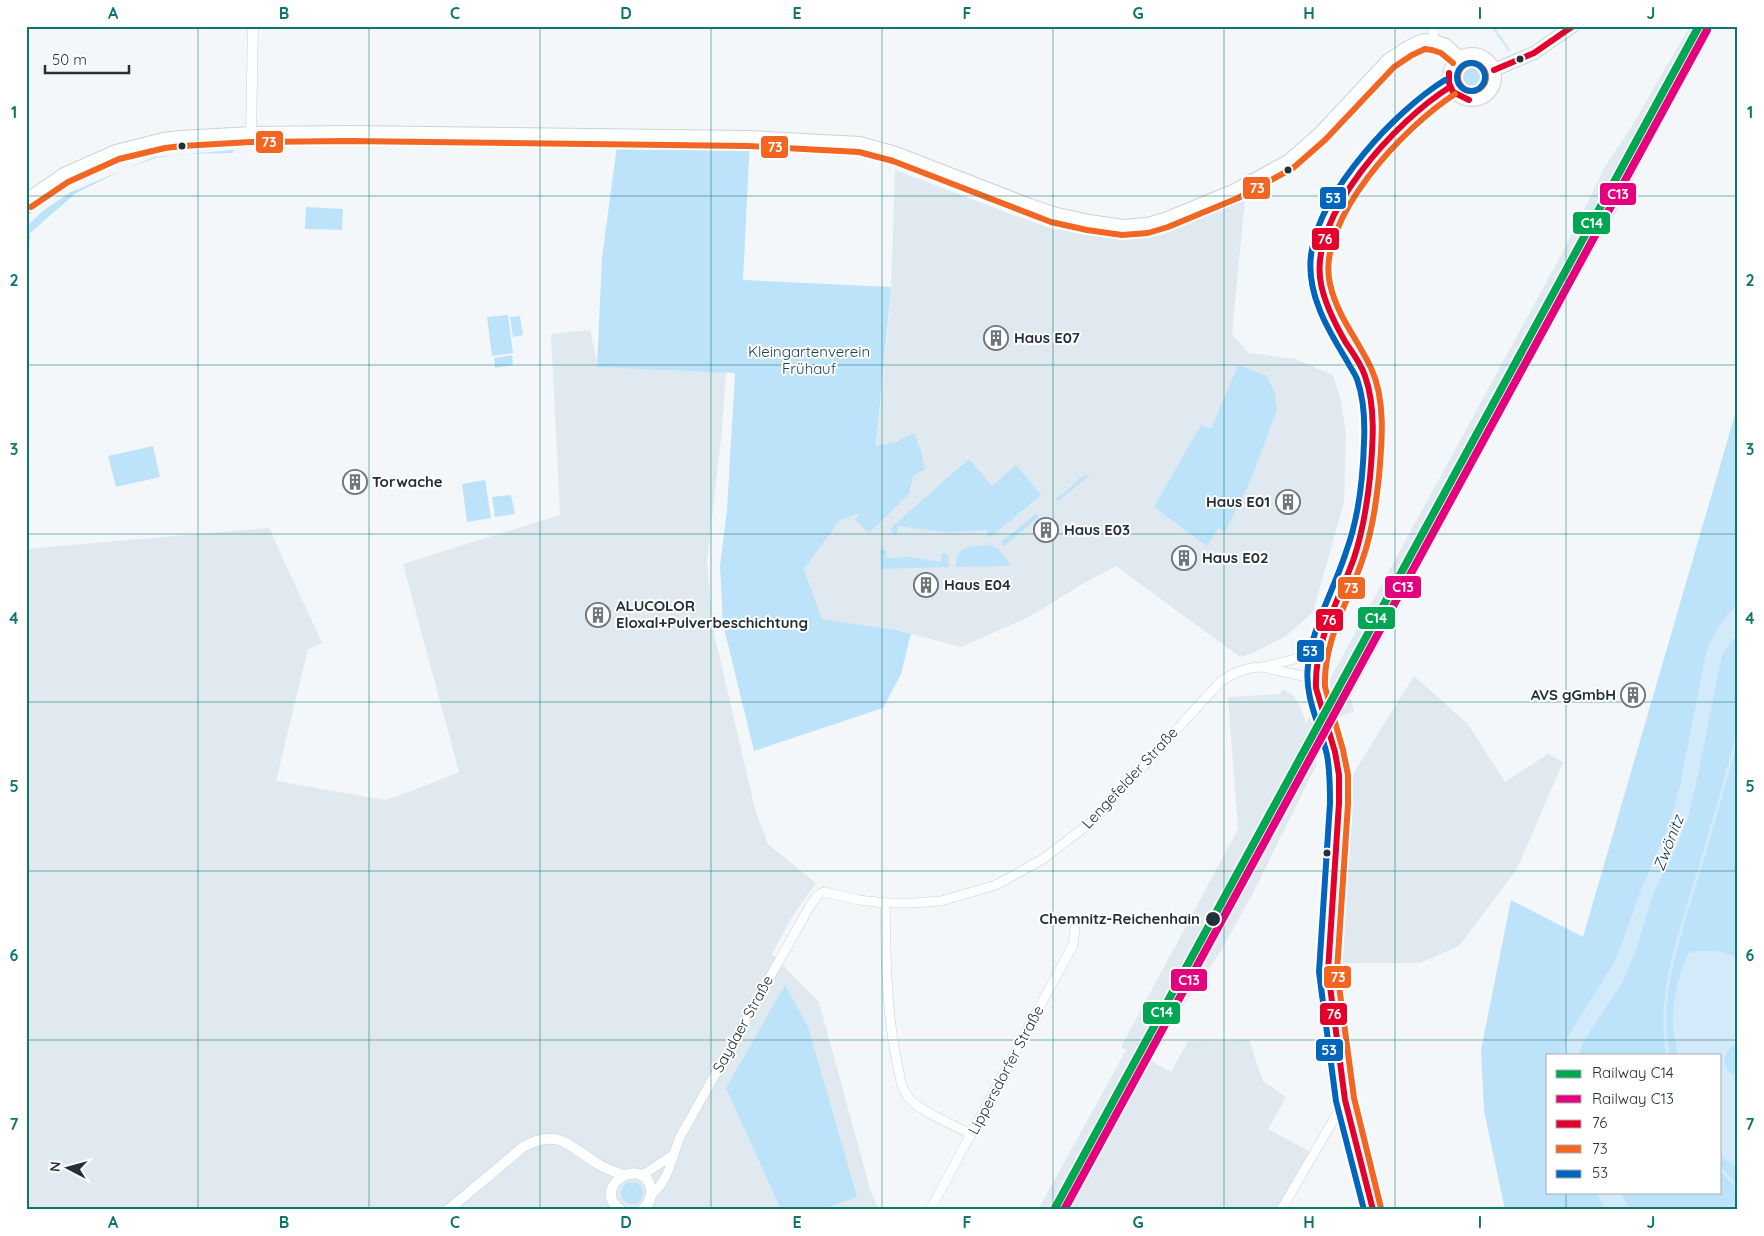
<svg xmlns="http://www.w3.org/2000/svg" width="1764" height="1236" font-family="Quicksand,sans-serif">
<rect width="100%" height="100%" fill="#f4f7fa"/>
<!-- built -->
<g fill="#dfe9ef">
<path d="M1690,26H1712L1653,136L1629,189L1495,425L1485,450L1475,461L1399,609L1350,698L1354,711L1339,718L1316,760V766L1253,893L1221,951L1180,1010L1151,1061L1171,1072L1188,1041L1249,1040L1263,1081L1286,1097L1268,1129L1312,1153L1279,1210H1038L1126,1050L1121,1047L1238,829L1228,697L1280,694L1283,689L1292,694L1299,704L1306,723L1554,268L1592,194L1604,168L1633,124Z"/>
<path d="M895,170L1021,218L1053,229L1119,239L1152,236L1245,199L1232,334L1249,353L1295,359L1333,375L1340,397L1346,433L1344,502L1313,612L1286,636L1251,654L1240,657L1116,566L1084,583L1029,617L961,647L896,630L822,619L804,568L840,520L864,511L875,459L887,339L891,287Z"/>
<path d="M590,330L598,367L726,371L722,431L707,562L714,633L755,809L768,844L816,883L792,917L772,954L819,1002L870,1189L879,1210H26V549L269,528L322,643L308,649L276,781L385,800L417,789L459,772L403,564L560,515L551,334Z"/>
<path d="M1414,676L1468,724L1505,782L1548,754L1563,762L1517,869L1459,946L1420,963H1342L1353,774Z"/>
</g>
<!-- green -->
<g fill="#bce3f9">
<circle cx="1472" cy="77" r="23"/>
<path d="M618,138L750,139L743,280L891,287L876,446L896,442L914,433L921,451L925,469L913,476L909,494L869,533L855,520L860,513L840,520L804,569L822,619L896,630L911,634L901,674L883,708L754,751L723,624L720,566L727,510L735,373L597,367L602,258Z"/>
<path d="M159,145L178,146L156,149L125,160L123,156Z"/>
<path d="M233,150V153L183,154L155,158L123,170L76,193L30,233L28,266L26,227L44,210L71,192L154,157Z"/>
<path d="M92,169L94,174L61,189L26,217V213L50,193Z"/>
<path d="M306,207L343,209L342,230L305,229Z"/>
<path d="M508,315L513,353L492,356L487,317Z"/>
<path d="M520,316L523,335L513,337L510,317Z"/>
<path d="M512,355L513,365L495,368L494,358Z"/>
<path d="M1238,365L1267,376L1275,393L1277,410L1249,484L1225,532L1218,528L1207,546L1154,507L1201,425L1211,429Z"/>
<path d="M1738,404V958L1716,951L1678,980L1673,1028L1677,1046V1055H1548V1192H1720V1153L1726,1160L1738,1168V1210H1505L1484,1111L1481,1050L1511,900L1583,937Z"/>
<path d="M153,446L160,477L116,487L108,456Z"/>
<path d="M969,459L992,486L1016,465L1041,495L993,535L988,537L987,530L945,532L898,526L897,535L893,533L891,529L894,525Z"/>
<path d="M1090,475L1058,501L1056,499L1077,482L1079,478Z"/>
<path d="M485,480L491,518L467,522L462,484Z"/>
<path d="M511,495L515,514L495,517L492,497Z"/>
<path d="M1036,514L1039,517L1004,546L1001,542Z"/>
<path d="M992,545L994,548L997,547L1011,566L956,567C956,543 973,547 992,545Z"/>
<path d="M880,550H886V558L908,557L941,562L942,553H945L948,556L949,567L881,569Z"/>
<path d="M785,985L808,1027L857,1197L820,1210H781L726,1088Z"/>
<path d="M1732,1045L1738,1047V1073L1732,1075C1720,1063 1723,1057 1732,1045Z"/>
<circle cx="632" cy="1193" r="11"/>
</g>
<!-- water -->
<g fill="#d2eaf9">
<path d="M1738,604V635L1731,642L1722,656L1700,766L1688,818L1673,854L1654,892L1636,950L1623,982L1583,1042L1579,1055H1563L1567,1038L1616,959L1642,887L1668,828L1680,786L1706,653C1713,634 1723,617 1738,604Z"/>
<path d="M1695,951H1716L1738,958V1047L1732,1045C1723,1057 1720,1063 1732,1075L1738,1073V1168L1726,1160L1720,1153V1055H1677C1677,1045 1673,1036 1673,1027C1671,1001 1679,976 1688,953Z"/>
<path d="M1596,1192H1620L1630,1210H1606Z"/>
</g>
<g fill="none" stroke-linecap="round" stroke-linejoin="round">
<!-- stream -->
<g stroke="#d2eaf9" stroke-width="3">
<path d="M1492,26L1509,50"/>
<path d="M1668,1055C1656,996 1680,935 1696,880C1711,831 1725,783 1738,733"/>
<path d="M1720,1168L1738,1188"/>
</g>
<defs>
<g id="minor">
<path d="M1433,26L1434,41"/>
<path d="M1262,667L1319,653"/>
<path d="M885,903C886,957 886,1010 897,1062C900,1075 900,1088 909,1098C919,1111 955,1126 971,1134"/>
<path d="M641,1176L673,1155"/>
<path d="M651,1195C670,1179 671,1159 680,1137L810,906L818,895L824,892L859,900L885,903H913L941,901L996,885L1043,859L1094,820L1221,681C1234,673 1246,667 1262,667L1316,679"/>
<path d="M930,1210L1073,945L1075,929"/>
<path d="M1281,1210L1345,1100"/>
</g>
<g id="tertiary">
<path d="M251,133L253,26"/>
<path d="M448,1210L523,1147C558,1127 570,1147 598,1164C605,1169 615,1171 623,1175"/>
<path d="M621,1210C588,1187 645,1153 651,1189C652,1198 648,1205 642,1210"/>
</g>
<g id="secondary">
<circle cx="1472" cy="77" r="23"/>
<path d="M1494,70L1534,53L1573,26"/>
<path d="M26,200L64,174L116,151L163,139L181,137L251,133L349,132L748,137L860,143L896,153L1030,205L1053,213L1089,221L1123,226L1147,224L1165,219L1235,190L1288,161L1319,134L1388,60L1408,47L1423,40L1434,41L1446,45L1459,57"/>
<path d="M1345,1100L1328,971L1339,803V775L1335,752L1316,688C1313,659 1325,631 1336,604C1347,577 1364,535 1367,507C1371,465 1379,417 1365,376C1362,368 1356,360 1352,352C1336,326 1323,304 1319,272C1313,220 1390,129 1431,99C1437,94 1444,91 1450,87"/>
</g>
</defs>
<!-- minor casing -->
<use href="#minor" stroke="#cbd2d7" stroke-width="10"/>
<!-- tertiary casing -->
<use href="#tertiary" stroke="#cbd2d7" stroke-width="11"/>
<!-- secondary casing -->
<use href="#secondary" stroke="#cbd2d7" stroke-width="14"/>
<!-- minor -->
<use href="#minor" stroke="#fdfefe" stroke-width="9"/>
<!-- tertiary -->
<use href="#tertiary" stroke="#fdfefe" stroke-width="10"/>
<!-- secondary -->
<use href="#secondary" stroke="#fdfefe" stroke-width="12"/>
<defs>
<g id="bus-1">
<path d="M1494,70L1534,53L1573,26"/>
<path d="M1449,73V83L1453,92L1469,100"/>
<path d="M1373,1210L1345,1100L1328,971L1339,803V775L1335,752L1316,688C1314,642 1339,600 1354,558C1363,531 1367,505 1370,477C1373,444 1376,407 1365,376C1361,364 1353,353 1346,343C1335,324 1325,305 1321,284C1307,216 1397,120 1450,87"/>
</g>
<g id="bus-2">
<circle cx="1472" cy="77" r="14"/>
<path d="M31,207L68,182L119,159L165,148L182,146L251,142L349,141L748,146L859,152L893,161L1051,222L1087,230L1122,235L1148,233L1168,227L1238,198L1293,168L1325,140L1394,67L1412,55L1425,49L1432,50L1441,53L1453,63"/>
<path d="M1381,1208L1354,1098L1337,971L1348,804V775L1343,750L1325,687C1323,642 1348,602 1362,561C1372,533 1376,506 1379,476C1382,442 1386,400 1371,368C1358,340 1337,316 1330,284C1315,220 1405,126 1455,94"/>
</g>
<g id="bus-3">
<circle cx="1471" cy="77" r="14"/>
<path d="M1364,1210L1336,1101L1319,972L1330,803C1330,786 1330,771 1327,755C1320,725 1304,697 1308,666C1312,626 1334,590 1346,552C1359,517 1363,479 1364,442C1365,421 1364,399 1357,379C1354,372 1350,367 1347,361C1337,344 1326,327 1319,308C1312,290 1308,269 1312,249C1323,189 1395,111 1445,80"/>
</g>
</defs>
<!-- bus-1 casing -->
<use href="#bus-1" stroke="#fff" stroke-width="10"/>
<!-- bus-2 casing -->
<use href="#bus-2" stroke="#fff" stroke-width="10"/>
<!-- bus-3 casing -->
<use href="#bus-3" stroke="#fff" stroke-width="10"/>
<!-- bus-1 -->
<use href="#bus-1" stroke="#e4002b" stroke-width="6"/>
<!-- bus-2 -->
<use href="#bus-2" stroke="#f26522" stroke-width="6"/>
<!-- bus-3 -->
<use href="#bus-3" stroke="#0065bd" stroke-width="6"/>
<defs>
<path id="rail-1" d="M1054,1210L1699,26"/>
<path id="rail-2" d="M1064,1210L1707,30"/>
</defs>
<!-- rail-1 casing -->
<use href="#rail-1" stroke="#fff" stroke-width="11"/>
<!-- rail-2 casing -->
<use href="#rail-2" stroke="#fff" stroke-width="11"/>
<!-- rail-1 -->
<use href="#rail-1" stroke="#00a651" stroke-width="8"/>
<!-- rail-2 -->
<use href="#rail-2" stroke="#e5007d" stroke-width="8"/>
</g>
<!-- grid -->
<path fill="none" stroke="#0f766e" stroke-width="1" stroke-opacity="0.55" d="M198,26V1210M369,26V1210M540,26V1210M711,26V1210M882,26V1210M1053,26V1210M1224,26V1210M1395,26V1210M1566,26V1055M26,196H1738M26,365H1738M26,534H1738M26,702H1738M26,871H1738M26,1040H1738M1566,1192V1210"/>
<!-- icons -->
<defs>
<symbol id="building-ring" viewBox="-11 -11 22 22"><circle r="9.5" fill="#fff" stroke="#6d767c" stroke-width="1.5"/><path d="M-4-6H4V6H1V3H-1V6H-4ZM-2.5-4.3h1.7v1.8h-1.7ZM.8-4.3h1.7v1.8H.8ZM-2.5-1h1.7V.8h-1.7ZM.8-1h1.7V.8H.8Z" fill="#6d767c"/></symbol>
</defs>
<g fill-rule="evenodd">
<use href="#building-ring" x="982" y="324" width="28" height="28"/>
<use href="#building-ring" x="341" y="468" width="28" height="28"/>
<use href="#building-ring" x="1274" y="488" width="28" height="28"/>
<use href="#building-ring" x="1032" y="516" width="28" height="28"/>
<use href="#building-ring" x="1170" y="544" width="28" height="28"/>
<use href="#building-ring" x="912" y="571" width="28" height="28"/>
<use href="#building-ring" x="584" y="601" width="28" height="28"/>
<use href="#building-ring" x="1619" y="681" width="28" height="28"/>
</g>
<!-- markers -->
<g fill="#243038" stroke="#fff" stroke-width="2">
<circle cx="1520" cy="59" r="4.5"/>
<circle cx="182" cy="146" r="4.5"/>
<circle cx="1288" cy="170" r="4.5"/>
<circle cx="1327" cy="853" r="4.5"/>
<circle cx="1213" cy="919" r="8"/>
</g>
<g text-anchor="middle" stroke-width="4" stroke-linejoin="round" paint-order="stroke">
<!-- poi labels -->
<g font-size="15" font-weight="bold" fill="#243038" stroke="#fff" text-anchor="start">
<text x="1014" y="343">Haus E07</text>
<text x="372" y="487">Torwache</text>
<text x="1270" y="507" text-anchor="end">Haus E01</text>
<text x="1064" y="535">Haus E03</text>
<text x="1202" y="563">Haus E02</text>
<text x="944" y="590">Haus E04</text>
<text x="616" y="611">ALUCOLOR<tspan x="616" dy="17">Eloxal+Pulverbeschichtung</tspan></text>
<text x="1616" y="700" text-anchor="end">AVS gGmbH</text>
</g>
<!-- park labels -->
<g font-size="15" fill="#153e52" stroke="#fff">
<text x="809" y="357">Kleingartenverein<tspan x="809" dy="17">Frühauf</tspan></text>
</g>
<!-- street labels -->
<g font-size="15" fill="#243038" stroke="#fff">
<text transform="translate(1130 778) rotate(-47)" y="5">Lengefelder Straße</text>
<text transform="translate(743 1024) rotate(-61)" y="5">Saydaer Straße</text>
<text transform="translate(1006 1070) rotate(-62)" y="5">Lippersdorfer Straße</text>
</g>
<!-- stop labels -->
<g font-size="15" font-weight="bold" fill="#243038" stroke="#fff" text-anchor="end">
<text x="1200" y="924">Chemnitz-Reichenhain</text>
</g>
<!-- water labels -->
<g font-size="16" font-style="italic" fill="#0e384b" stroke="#fff">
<text transform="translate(1668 843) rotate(-69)" y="6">Zwönitz</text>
</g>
</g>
<g stroke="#fff" stroke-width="2">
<rect x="255" y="130" width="29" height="24" rx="5" fill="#f26522"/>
<rect x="760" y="135" width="29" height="24" rx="5" fill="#f26522"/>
<rect x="1242" y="176" width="29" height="24" rx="5" fill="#f26522"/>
<rect x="1599" y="182" width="38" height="24" rx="5" fill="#e5007d"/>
<rect x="1319" y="186" width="28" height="24" rx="5" fill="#0065bd"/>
<rect x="1572" y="211" width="39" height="24" rx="5" fill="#00a651"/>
<rect x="1311" y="227" width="29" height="24" rx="5" fill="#e4002b"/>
<rect x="1384" y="575" width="38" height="24" rx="5" fill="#e5007d"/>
<rect x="1337" y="576" width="29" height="24" rx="5" fill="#f26522"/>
<rect x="1357" y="606" width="39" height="24" rx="5" fill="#00a651"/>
<rect x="1315" y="608" width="29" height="24" rx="5" fill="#e4002b"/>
<rect x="1296" y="639" width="29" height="24" rx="5" fill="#0065bd"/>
<rect x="1323" y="965" width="29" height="24" rx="5" fill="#f26522"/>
<rect x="1170" y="968" width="38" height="24" rx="5" fill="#e5007d"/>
<rect x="1142" y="1001" width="39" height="24" rx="5" fill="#00a651"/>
<rect x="1319" y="1002" width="29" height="24" rx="5" fill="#e4002b"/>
<rect x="1315" y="1038" width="29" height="24" rx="5" fill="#0065bd"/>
</g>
<g font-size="14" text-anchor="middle" font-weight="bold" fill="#fff">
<text x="269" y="147">73</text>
<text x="775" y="152">73</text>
<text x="1257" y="193">73</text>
<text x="1618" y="199">C13</text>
<text x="1333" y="203">53</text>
<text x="1592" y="228">C14</text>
<text x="1325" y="244">76</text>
<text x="1403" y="592">C13</text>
<text x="1351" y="593">73</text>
<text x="1376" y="623">C14</text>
<text x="1329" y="625">76</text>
<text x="1310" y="656">53</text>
<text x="1338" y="982">73</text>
<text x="1189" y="985">C13</text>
<text x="1162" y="1017">C14</text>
<text x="1334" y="1019">76</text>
<text x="1329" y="1055">53</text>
</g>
<!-- border -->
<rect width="1764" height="1236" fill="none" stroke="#ffffff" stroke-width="55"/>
<!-- legend -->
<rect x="1546" y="1054" width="175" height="140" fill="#ffffff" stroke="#a7acaf"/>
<rect x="1556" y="1070" width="25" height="8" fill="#00a651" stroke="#a7acaf"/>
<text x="1592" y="1078" font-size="15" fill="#243038">Railway C14</text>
<rect x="1556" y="1095" width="25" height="8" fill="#e5007d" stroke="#a7acaf"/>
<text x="1592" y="1104" font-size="15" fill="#243038">Railway C13</text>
<rect x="1556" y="1120" width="25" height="8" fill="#e4002b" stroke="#a7acaf"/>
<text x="1592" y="1128" font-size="15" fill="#243038">76</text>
<rect x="1556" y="1145" width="25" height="8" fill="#f26522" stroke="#a7acaf"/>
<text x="1592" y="1154" font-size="15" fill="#243038">73</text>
<rect x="1556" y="1170" width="25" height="8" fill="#0065bd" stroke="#a7acaf"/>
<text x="1592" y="1178" font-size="15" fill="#243038">53</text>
<!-- north arrow -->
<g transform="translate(68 1168) rotate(276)" stroke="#ffffff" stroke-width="4" paint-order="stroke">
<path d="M0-4L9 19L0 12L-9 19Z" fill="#243038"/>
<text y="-8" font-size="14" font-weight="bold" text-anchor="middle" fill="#243038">N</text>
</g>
<!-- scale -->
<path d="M45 65v8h84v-8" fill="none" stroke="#243038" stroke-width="2.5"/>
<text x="52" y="65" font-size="15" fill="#243038" stroke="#ffffff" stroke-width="4" paint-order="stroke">50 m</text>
<rect x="28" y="28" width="1708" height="1180" fill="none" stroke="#0f766e" stroke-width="2"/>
<g font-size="16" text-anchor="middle" font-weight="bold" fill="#0f766e">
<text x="113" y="19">A</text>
<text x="284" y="19">B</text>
<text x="455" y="19">C</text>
<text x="626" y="19">D</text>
<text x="797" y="19">E</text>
<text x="967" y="19">F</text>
<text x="1138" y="19">G</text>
<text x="1309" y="19">H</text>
<text x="1480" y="19">I</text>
<text x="1651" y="19">J</text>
<text x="14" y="118">1</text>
<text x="1750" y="118">1</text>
<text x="14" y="286">2</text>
<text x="1750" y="286">2</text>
<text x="14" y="455">3</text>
<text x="1750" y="455">3</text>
<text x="14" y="624">4</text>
<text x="1750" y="624">4</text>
<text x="14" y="792">5</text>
<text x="1750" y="792">5</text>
<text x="14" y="961">6</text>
<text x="1750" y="961">6</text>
<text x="14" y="1130">7</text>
<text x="1750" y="1130">7</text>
<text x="113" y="1228">A</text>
<text x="284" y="1228">B</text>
<text x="455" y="1228">C</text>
<text x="626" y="1228">D</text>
<text x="797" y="1228">E</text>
<text x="967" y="1228">F</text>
<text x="1138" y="1228">G</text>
<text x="1309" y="1228">H</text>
<text x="1480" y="1228">I</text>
<text x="1651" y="1228">J</text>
</g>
</svg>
